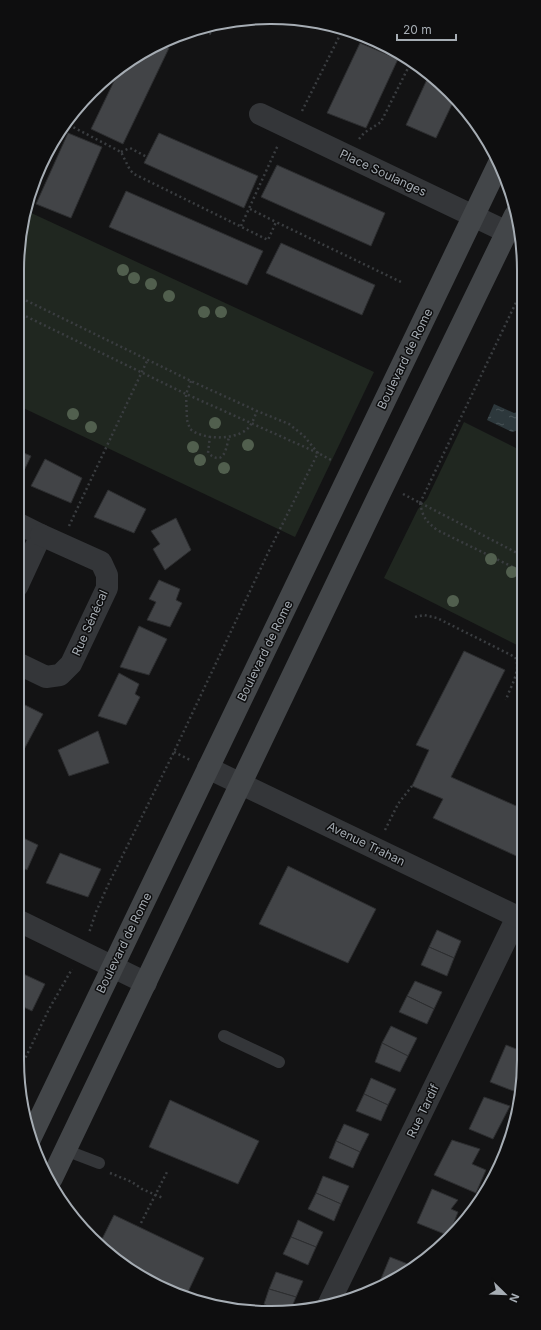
<svg xmlns="http://www.w3.org/2000/svg" width="541" height="1330" font-family="Inter,sans-serif">
<defs>
<pattern id="water-ripples" width="26" height="14" patternUnits="userSpaceOnUse"><rect width="26" height="14" fill="#2d383c"/><path d="M2 4q2-2 4 0t4 0M15 11q2-2 4 0t4 0" fill="none" stroke="#485256"/></pattern>
</defs>
<rect width="100%" height="100%" fill="#131314"/>
<!-- grass -->
<g fill="#202720">
<path d="M27,211L374,372L295,537L17,405V271Z"/>
<path d="M464,422L522,451L523,648L384,578L418,509L427,499Z"/>
</g>
<!-- water -->
<path fill="url(#water-ripples)" d="M494,404L514,413L521,411L522,429L512,432L487,420Z"/>
<!-- building -->
<g fill="#424447" stroke="#2d2e30">
<path d="M360,43L398,59L366,128L327,113Z"/>
<path d="M157,44L169,48L123,144L91,129L117,75Z"/>
<path d="M429,75L455,98L436,138L406,125Z"/>
<path d="M68,133L102,147L71,218L36,204Z"/>
<path d="M159,133L258,176L244,208L144,163Z"/>
<path d="M277,165L385,213L371,246L261,197Z"/>
<path d="M126,191L263,251L247,285L109,227Z"/>
<path d="M281,243L375,285L362,315L266,273Z"/>
<path d="M17,450L31,456L19,481H17Z"/>
<path d="M45,459L82,478L71,503L31,486Z"/>
<path d="M108,490L146,509L134,533L94,517Z"/>
<path d="M176,518L191,550L165,570L153,549L160,544L151,531Z"/>
<path d="M159,580L180,589L176,600L182,603L170,627L147,620L156,602L149,599Z"/>
<path d="M139,626L167,639L149,675L120,667Z"/>
<path d="M464,651L505,670L451,777L523,809V859L433,818L443,799L412,786L429,750L416,745Z"/>
<path d="M119,673L139,684L135,694L140,697L126,725L98,716Z"/>
<path d="M19,702L43,714L21,755L17,753V705Z"/>
<path d="M98,731L109,763L69,776L58,750Z"/>
<path d="M17,835L38,845L27,870L17,865Z"/>
<path d="M60,853L101,869L88,897L46,883Z"/>
<path d="M288,866L376,909L348,963L259,924Z"/>
<path d="M437,930L461,941L454,958L429,947Z"/>
<path d="M429,947L454,958L447,976L421,965Z"/>
<path d="M17,971L45,984L32,1011L17,1004Z"/>
<path d="M415,981L442,992L434,1009L407,996Z"/>
<path d="M524,993V1011L518,1008Z"/>
<path d="M407,996L434,1009L427,1024L399,1012Z"/>
<path d="M391,1026L417,1038L408,1056L382,1043Z"/>
<path d="M382,1043L408,1056L400,1072L375,1062Z"/>
<path d="M506,1045L524,1052V1060L520,1085L516,1092L490,1082Z"/>
<path d="M371,1078L396,1089L388,1105L364,1094Z"/>
<path d="M364,1094L388,1105L381,1121L356,1111Z"/>
<path d="M484,1097L510,1106L493,1139L469,1129Z"/>
<path d="M170,1100L259,1141L238,1184L149,1147Z"/>
<path d="M344,1124L369,1134L360,1152L336,1141Z"/>
<path d="M452,1140L480,1149L472,1164L486,1170L476,1193L434,1175Z"/>
<path d="M336,1141L360,1152L353,1168L329,1158Z"/>
<path d="M323,1176L349,1186L341,1204L316,1193Z"/>
<path d="M432,1189L458,1200L451,1209L458,1212L450,1233L447,1235L417,1223Z"/>
<path d="M316,1193L341,1204L334,1221L308,1209Z"/>
<path d="M114,1215L204,1258L187,1294L144,1279L100,1243Z"/>
<path d="M298,1220L323,1232L316,1247L291,1237Z"/>
<path d="M291,1237L316,1247L308,1265L283,1254Z"/>
<path d="M390,1257L413,1266L397,1279L378,1286Z"/>
<path d="M276,1272L303,1281L296,1297L269,1289Z"/>
<path d="M269,1289L296,1297L291,1309L275,1310L264,1304Z"/>
</g>
<g fill="none" stroke-linecap="round" stroke-linejoin="round">
<!-- path -->
<g stroke="#3a3d40" stroke-width="2.5" stroke-dasharray="2 3" stroke-linecap="butt">
<path d="M205,31L211,34"/>
<path d="M302,111L343,29"/>
<path d="M68,125H69L77,109"/>
<path d="M69,125L121,152L130,170L134,174L268,240L276,222L401,282"/>
<path d="M359,139L364,133L381,122L412,60"/>
<path d="M121,152L130,148L147,157"/>
<path d="M250,209L276,222"/>
<path d="M241,226L278,145"/>
<path d="M17,296L191,381L257,411L289,424L304,436L318,453L268,553L174,752L108,885L96,912L89,933"/>
<path d="M17,312L186,394L318,453L333,461"/>
<path d="M191,381L186,394L187,420L190,429C203,440 233,440 246,430C252,425 254,418 257,411"/>
<path d="M210,436L208,453C224,467 226,449 229,437"/>
<path d="M403,494L523,556"/>
<path d="M420,503L522,290"/>
<path d="M420,503C423,518 426,521 437,530L523,572"/>
<path d="M69,526L148,359"/>
<path d="M415,617L424,615L437,618L515,657C522,670 510,687 506,700"/>
<path d="M174,752L190,760"/>
<path d="M385,830L398,804L412,786"/>
<path d="M19,1071L49,1009L72,969"/>
<path d="M110,1173L132,1182L142,1189L163,1198"/>
<path d="M141,1223L168,1170"/>
</g>
<!-- service -->
<g stroke="#343639" stroke-width="12">
<path d="M224,1036L279,1062"/>
<path d="M65,1150L99,1163"/>
</g>
<!-- minor -->
<g stroke="#343639" stroke-width="22">
<path d="M260,114L507,232"/>
<path d="M17,523L41,535L17,587"/>
<path d="M17,663L46,677L60,675L71,664L107,588V575L101,562L41,535"/>
<path d="M17,920L146,983"/>
<path d="M328,1305L517,917"/>
</g>
<!-- tertiary -->
<path stroke="#343639" stroke-width="22" d="M208,768L524,920"/>
<!-- secondary -->
<g stroke="#434649" stroke-width="22">
<path d="M30,1139L499,163"/>
<path d="M52,1178L378,497L515,215"/>
</g>
</g>
<!-- trees -->
<g fill="#515f4e">
<circle cx="123" cy="270" r="6"/>
<circle cx="134" cy="278" r="6"/>
<circle cx="151" cy="284" r="6"/>
<circle cx="169" cy="296" r="6"/>
<circle cx="204" cy="312" r="6"/>
<circle cx="221" cy="312" r="6"/>
<circle cx="73" cy="414" r="6"/>
<circle cx="215" cy="423" r="6"/>
<circle cx="91" cy="427" r="6"/>
<circle cx="248" cy="445" r="6"/>
<circle cx="193" cy="447" r="6"/>
<circle cx="200" cy="460" r="6"/>
<circle cx="224" cy="468" r="6"/>
<circle cx="491" cy="559" r="6"/>
<circle cx="512" cy="572" r="6"/>
<circle cx="453" cy="601" r="6"/>
</g>
<g text-anchor="middle" stroke-width="3" stroke-linejoin="round" paint-order="stroke">
<!-- street labels -->
<g font-size="12" fill="#a6adb4" stroke="#0e0e0f">
<text transform="translate(383 173) rotate(25)" y="4">Place Soulanges</text>
<text transform="translate(405 359) rotate(-64)" y="4">Boulevard de Rome</text>
<text transform="translate(90 623) rotate(-66)" y="4">Rue Sénécal</text>
<text transform="translate(265 651) rotate(-64)" y="4">Boulevard de Rome</text>
<text transform="translate(366 844) rotate(26)" y="4">Avenue Trahan</text>
<text transform="translate(124 943) rotate(-64)" y="4">Boulevard de Rome</text>
<text transform="translate(423 1111) rotate(-64)" y="4">Rue Tardif</text>
</g>
</g>
<!-- crop -->
<path d="M0 0H541V1330H0ZM270 24H271A246 246 0 0 1 517 270V1060A246 246 0 0 1 271 1306H270A246 246 0 0 1 24 1060V270A246 246 0 0 1 270 24Z" fill="#0e0e0f" fill-rule="evenodd"/>
<path fill="none" stroke="#a6adb4" stroke-width="2" d="M270 24H271A246 246 0 0 1 517 270V1060A246 246 0 0 1 271 1306H270A246 246 0 0 1 24 1060V270A246 246 0 0 1 270 24Z"/>
<!-- north arrow -->
<g transform="translate(505 1294) rotate(113)" stroke="#0e0e0f" stroke-width="3" paint-order="stroke">
<path d="M0-3L7 15L0 10L-7 15Z" fill="#a6adb4"/>
<text y="-6" font-size="11" font-weight="bold" text-anchor="middle" fill="#a6adb4">N</text>
</g>
<!-- scale -->
<path d="M397 34v6h59v-6" fill="none" stroke="#a6adb4" stroke-width="2"/>
<text x="403" y="34" font-size="12" fill="#a6adb4" stroke="#0e0e0f" stroke-width="3" paint-order="stroke">20 m</text>
</svg>
